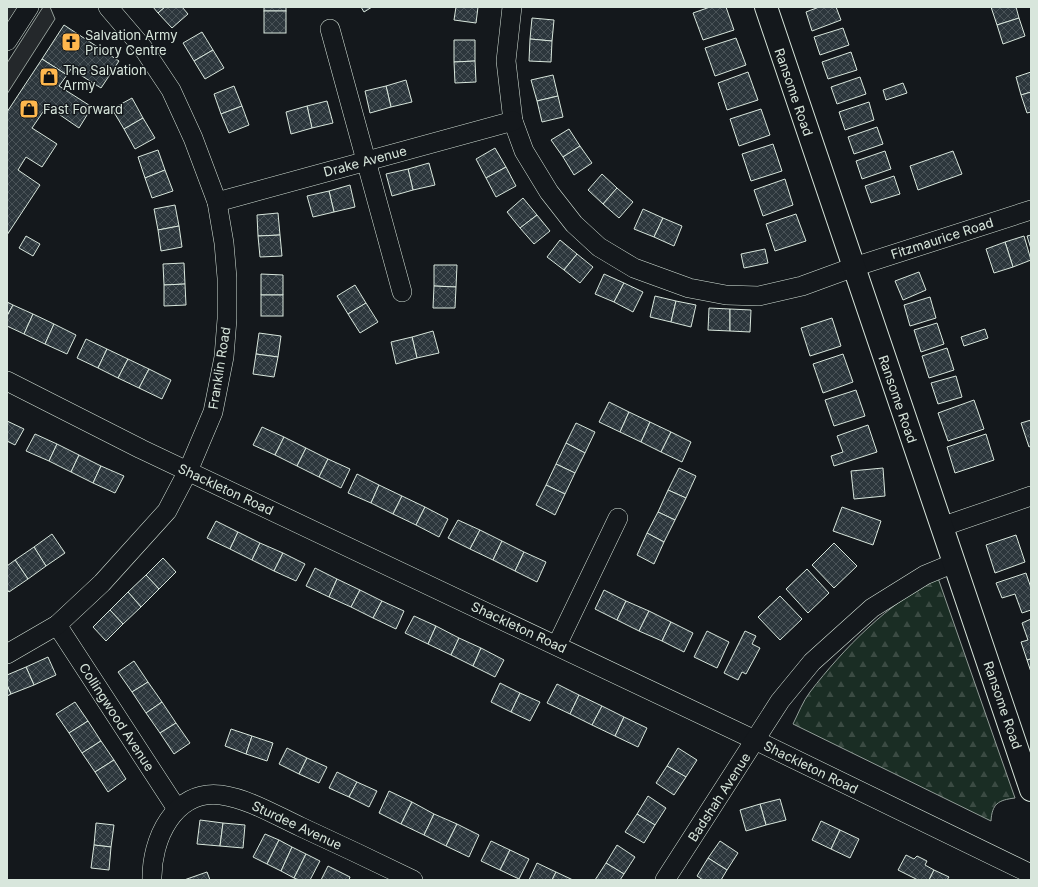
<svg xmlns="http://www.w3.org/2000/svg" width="1038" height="887" font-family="Inter,sans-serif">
<defs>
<pattern id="forest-firs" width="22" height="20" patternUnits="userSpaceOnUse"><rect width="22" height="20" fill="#1a2d24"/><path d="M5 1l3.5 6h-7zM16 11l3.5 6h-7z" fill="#3b4b43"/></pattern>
<pattern id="building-cross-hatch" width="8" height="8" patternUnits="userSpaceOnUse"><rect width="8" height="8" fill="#2c363c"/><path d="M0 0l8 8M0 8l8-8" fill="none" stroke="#4a5358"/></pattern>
</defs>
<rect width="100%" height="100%" fill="#14181c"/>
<!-- forest -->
<path fill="url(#forest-firs)" stroke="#939e99" d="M938,578L1015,798C998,800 992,804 991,821L793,724C798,714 803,701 810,692C844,648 888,603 938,578Z"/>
<!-- parking -->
<g fill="#24282b" stroke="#939e99">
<path d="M7,7H22L7,30Z"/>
<path d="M43,7H50L55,19L7,94V63Z"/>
</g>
<!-- building -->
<g fill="url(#building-cross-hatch)" stroke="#d8e6dc">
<path d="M153,7H165L158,13Z"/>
<path d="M165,7H182L188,14L172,28L158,13Z"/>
<rect x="264" y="7" width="22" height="4"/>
<path d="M361,7H372L364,12Z"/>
<path d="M456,7H478L476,23L454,20Z"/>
<path d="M710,7H726L734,30L703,40L693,13Z"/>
<path d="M819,7H836L841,20L812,31L806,12Z"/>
<path d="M991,7H1016L1019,18L997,25Z"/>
<rect x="264" y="11" width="22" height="22"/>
<path d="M532,18L554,20L552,41L530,39Z"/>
<path d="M1019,18L1025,36L1003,44L997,25Z"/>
<path d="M64,25L119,61L101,88L71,69L67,75L42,59Z"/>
<path d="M843,28L849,45L820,55L814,37Z"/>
<path d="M202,32L213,50L194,61L183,43Z"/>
<path d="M736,38L746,65L715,76L705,48Z"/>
<path d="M530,39L552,41L551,62L529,61Z"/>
<path d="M454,40H475V61L454,62Z"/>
<path d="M213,50L224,68L205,79L194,61Z"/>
<path d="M851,52L857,70L828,79L822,62Z"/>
<path d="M42,59L67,75L59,86L92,107L79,128L47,106L32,128L57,144L42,167L26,157L18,170L40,185L7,235V112Z"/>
<path d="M475,61L476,82L455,83L454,62Z"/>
<path d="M748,72L758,100L727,110L718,83Z"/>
<path d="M1031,72V92L1021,95L1016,77Z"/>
<path d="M553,75L558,96L537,101L531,80Z"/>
<path d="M860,77L866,94L837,104L831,87Z"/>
<path d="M406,80L412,102L391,107L386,86Z"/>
<path d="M903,83L907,93L886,100L883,90Z"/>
<path d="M234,86L242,106L221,114L214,94Z"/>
<path d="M386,86L391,107L370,113L365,91Z"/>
<path d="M1031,92V112L1027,113L1021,95Z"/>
<path d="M558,96L563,117L542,122L537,101Z"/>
<path d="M132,98L143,118L124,129L112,109Z"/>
<path d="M327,101L333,123L312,128L307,106Z"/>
<path d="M869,102L874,120L845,130L839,112Z"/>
<path d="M242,106L249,125L229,133L221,114Z"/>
<path d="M307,106L312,128L291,134L286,112Z"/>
<path d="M761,109L770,135L739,146L730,119Z"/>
<path d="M143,118L155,138L135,149L124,129Z"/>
<path d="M877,127L883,144L854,154L848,137Z"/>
<path d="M569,129L580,146L563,157L551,140Z"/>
<path d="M773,144L782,171L751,181L742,154Z"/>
<path d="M580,146L592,163L574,175L563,157Z"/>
<path d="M495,148L506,167L486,178L476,159Z"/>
<path d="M158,150L165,170L145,178L138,157Z"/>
<path d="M885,151L891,169L862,179L856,161Z"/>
<path d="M953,151L962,174L918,190L910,166Z"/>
<path d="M429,163L435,185L413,190L408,169Z"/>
<path d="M506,167L516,186L496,197L486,178Z"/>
<path d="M408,169L413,190L392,196L386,174Z"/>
<path d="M165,170L173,191L152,198L145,178Z"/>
<path d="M602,174L617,188L603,204L588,190Z"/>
<path d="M894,176L900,194L871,203L865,186Z"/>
<path d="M785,179L793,205L763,216L754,190Z"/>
<path d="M350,185L355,207L334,212L329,191Z"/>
<path d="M617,188L633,202L619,218L603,204Z"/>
<path d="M329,191L334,212L313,217L307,196Z"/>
<path d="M523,198L537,215L520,228L507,212Z"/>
<path d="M175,205L179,226L158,230L154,209Z"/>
<path d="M643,209L663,218L654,237L634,229Z"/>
<path d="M278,213L280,235L258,236L257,215Z"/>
<path d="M796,214L806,241L775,251L766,224Z"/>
<path d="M537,215L550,231L534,244L520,228Z"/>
<path d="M663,218L682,226L674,246L654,237Z"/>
<path d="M179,226L182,247L161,251L158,230Z"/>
<path d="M280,235L282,256L260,257L258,236Z"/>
<path d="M1031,235V249L1027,236Z"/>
<path d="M26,236L40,244L33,256L19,248Z"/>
<path d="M1024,236L1031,260L1013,267L1005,242Z"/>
<path d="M560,240L577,254L564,270L547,257Z"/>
<path d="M1005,242L1013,267L994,273L986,249Z"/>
<path d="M765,249L768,263L744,268L741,254Z"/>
<path d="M577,254L593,267L580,283L564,270Z"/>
<path d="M184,263L185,284L164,285L163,264Z"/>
<path d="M434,265H457L456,287L434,286Z"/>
<path d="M919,272L926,290L903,300L895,281Z"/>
<path d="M261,274L283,275V295H261Z"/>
<path d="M604,274L624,283L614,302L595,294Z"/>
<path d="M624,283L643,292L633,312L614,302Z"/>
<path d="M185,284L186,305L164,306V285Z"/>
<path d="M355,285L366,303L348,314L337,296Z"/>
<path d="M434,286L456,287L455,308H433Z"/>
<rect x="261" y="295" width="22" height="21"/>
<path d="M655,296L676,301L671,322L650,317Z"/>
<path d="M930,297L936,318L910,326L904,305Z"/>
<path d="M676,301L696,305L691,327L671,322Z"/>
<path d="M7,302L13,305L7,316Z"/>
<path d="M366,303L378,322L360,333L348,314Z"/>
<path d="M13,305L33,314L24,334L7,326V316Z"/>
<path d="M709,308L730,309V331L708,330Z"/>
<path d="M730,309L751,310L750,332L730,331Z"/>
<path d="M33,314L54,324L45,344L24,334Z"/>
<path d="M832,318L841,346L810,356L801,328Z"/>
<path d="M937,323L944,344L921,352L914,330Z"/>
<path d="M54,324L76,335L67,354L45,344Z"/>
<path d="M985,329L988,338L964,346L961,337Z"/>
<path d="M433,331L439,353L417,358L412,337Z"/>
<path d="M259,333L281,336L278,357L256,354Z"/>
<path d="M412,337L417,358L396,364L391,342Z"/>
<path d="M86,339L107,349L98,368L77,358Z"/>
<path d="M947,348L954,370L929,378L922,356Z"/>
<path d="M107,349L128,359L118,378L98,368Z"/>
<path d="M256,354L278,357L274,377L253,374Z"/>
<path d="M843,354L853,382L823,393L813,364Z"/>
<path d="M128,359L149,369L139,388L118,378Z"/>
<path d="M149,369L171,380L162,399L139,388Z"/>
<path d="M956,376L962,397L938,404L931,383Z"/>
<path d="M856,390L865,416L834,426L825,400Z"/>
<path d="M974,400L984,429L948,441L938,413Z"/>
<path d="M609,402L629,412L620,432L599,422Z"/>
<path d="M629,412L650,422L641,442L620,432Z"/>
<path d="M1031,420V446L1029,447L1021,423Z"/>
<path d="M7,421L24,429L15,445L7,441Z"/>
<path d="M650,422L671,432L661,452L641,442Z"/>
<path d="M576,423L595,432L585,453L566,443Z"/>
<path d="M868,425L877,452L834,466L831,456L843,452L837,436Z"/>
<path d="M262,427L284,437L275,455L253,445Z"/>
<path d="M671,432L691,442L682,462L661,452Z"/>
<path d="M35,434L57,444L49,461L26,451Z"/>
<path d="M986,434L994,460L955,473L947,447Z"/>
<path d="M284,437L306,448L297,466L275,455Z"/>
<path d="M566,443L585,453L575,473L556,464Z"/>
<path d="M57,444L79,455L71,472L49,461Z"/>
<path d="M306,448L328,459L319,477L297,466Z"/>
<path d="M79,455L101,466L93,483L71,472Z"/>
<path d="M328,459L350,469L341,488L319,477Z"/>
<path d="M556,464L575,473L565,494L546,485Z"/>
<path d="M101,466L124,476L115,493L93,483Z"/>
<path d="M679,468L696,476L686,498L668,490Z"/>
<path d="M883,468L885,496L854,499L851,471Z"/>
<path d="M357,474L379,485L371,503L348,493Z"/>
<path d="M379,485L402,496L393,514L371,503Z"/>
<path d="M546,485L565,494L555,515L536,505Z"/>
<path d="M668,490L686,498L675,520L658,512Z"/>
<path d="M402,496L425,507L416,525L393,514Z"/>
<path d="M425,507L448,519L439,537L416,525Z"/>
<path d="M842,507L881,521L873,545L833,531Z"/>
<path d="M658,512L675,520L664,542L647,533Z"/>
<path d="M458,520L480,530L470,549L448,538Z"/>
<path d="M216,521L238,532L230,549L207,538Z"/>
<path d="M480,530L502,541L493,560L470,549Z"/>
<path d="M238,532L260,543L252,560L230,549Z"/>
<path d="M647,533L664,542L654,564L637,555Z"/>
<path d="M52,534L65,553L46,566L34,547Z"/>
<path d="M1016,535L1025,562L995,573L986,545Z"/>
<path d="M502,541L524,552L515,571L493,560Z"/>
<path d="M260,543L283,553L274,571L252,560Z"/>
<path d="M834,543L857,566L834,588L812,565Z"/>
<path d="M34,547L46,566L28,579L15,560Z"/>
<path d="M524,552L546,562L537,582L515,571Z"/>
<path d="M283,553L305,564L296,581L274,571Z"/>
<path d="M163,558L176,572L159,589L146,575Z"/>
<path d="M15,560L28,579L9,592L7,589V566Z"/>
<path d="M315,568L337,579L329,597L306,586Z"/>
<path d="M807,569L829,593L808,613L786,589Z"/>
<path d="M1026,573L1031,588V610L1022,613L1015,594L1002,598L996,583Z"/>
<path d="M146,575L159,589L141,607L128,592Z"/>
<path d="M337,579L360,590L351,607L329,597Z"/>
<path d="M360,590L382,601L373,618L351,607Z"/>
<path d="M604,590L626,601L617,620L595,609Z"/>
<path d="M128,592L141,607L123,624L110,610Z"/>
<path d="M780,596L802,619L780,640L758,617Z"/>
<path d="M382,601L404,611L396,629L373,618Z"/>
<path d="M626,601L649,611L639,631L617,620Z"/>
<path d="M110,610L123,624L106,641L93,627Z"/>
<path d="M649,611L671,622L662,641L639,631Z"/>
<path d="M414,616L436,626L428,644L405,633Z"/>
<path d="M1031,619V659L1027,660L1021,642L1028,640L1022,623Z"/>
<path d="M671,622L693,633L684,652L662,641Z"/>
<path d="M436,626L459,638L451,655L428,644Z"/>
<path d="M707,631L729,642L717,668L694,657Z"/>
<path d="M745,631L756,636L752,644L760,648L746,674L742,672L738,680L724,673Z"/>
<path d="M459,638L481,648L473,666L451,655Z"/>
<path d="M481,648L504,660L495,677L473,666Z"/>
<path d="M48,657L56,675L34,685L26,667Z"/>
<path d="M1031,659V672L1027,660Z"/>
<path d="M134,661L148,682L132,692L118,672Z"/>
<path d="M26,667L34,685L11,694L7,685V675Z"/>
<path d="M148,682L162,702L146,713L132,692Z"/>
<path d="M500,683L520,693L511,712L491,702Z"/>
<path d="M557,684L579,695L570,714L547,703Z"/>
<path d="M7,685L11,694L7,696Z"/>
<path d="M520,693L540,702L530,721L511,712Z"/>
<path d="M579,695L602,706L592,725L570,714Z"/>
<path d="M75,702L88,721L69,733L56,714Z"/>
<path d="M162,702L176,723L160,733L146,713Z"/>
<path d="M602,706L624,717L615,736L592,725Z"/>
<path d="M624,717L647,728L638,747L615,736Z"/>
<path d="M88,721L101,741L82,753L69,733Z"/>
<path d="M176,723L190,743L174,754L160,733Z"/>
<path d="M231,729L252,736L246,754L225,746Z"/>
<path d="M252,736L273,743L267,761L246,754Z"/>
<path d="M101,741L114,760L95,772L82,753Z"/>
<path d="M287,748L307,758L299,774L279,764Z"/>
<path d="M678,748L697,760L686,777L667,766Z"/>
<path d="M307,758L327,767L319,783L299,774Z"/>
<path d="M114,760L126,779L108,792L95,772Z"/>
<path d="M667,766L686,777L674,795L656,783Z"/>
<path d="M337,772L357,782L349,797L329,788Z"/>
<path d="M357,782L377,791L369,807L349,797Z"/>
<path d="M389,791L412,802L401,824L379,813Z"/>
<path d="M648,796L666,808L655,825L637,814Z"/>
<path d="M780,799L786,820L766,825L760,804Z"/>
<path d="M412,802L434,814L424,835L401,824Z"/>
<path d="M760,804L766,825L746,831L740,810Z"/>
<path d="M434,814L457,824L446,846L424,835Z"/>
<path d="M637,814L655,825L644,843L625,832Z"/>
<path d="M200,820L223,823L220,846L197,844Z"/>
<path d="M821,821L840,830L831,849L812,840Z"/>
<path d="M96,823L114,825L111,847L94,845Z"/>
<path d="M223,823L245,825L243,848L220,846Z"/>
<path d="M457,824L479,835L469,857L446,846Z"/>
<path d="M840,830L859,839L850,858L831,849Z"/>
<path d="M265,834L279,840L267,864L253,857Z"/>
<path d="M279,840L292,847L281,871L267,864Z"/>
<path d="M491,841L510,850L500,870L481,861Z"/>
<path d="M720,841L738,853L727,870L708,858Z"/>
<path d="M94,845L111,847L109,870L91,868Z"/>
<path d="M617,845L635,857L624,874L606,863Z"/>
<path d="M292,847L306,854L294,878L281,871Z"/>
<path d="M510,850L529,859L519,879L500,870Z"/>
<path d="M306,854L320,861L310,880H299L294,878Z"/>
<path d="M906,855L914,859L917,856L927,861L925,865L934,870L929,880H918L898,870Z"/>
<path d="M708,858L727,870L721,880H703L697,876Z"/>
<path d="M537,863L556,872L552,880H529Z"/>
<path d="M606,863L624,874L620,880H595Z"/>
<path d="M328,866L350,877L349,880H321Z"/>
<path d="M934,870L949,877L947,880H929Z"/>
<path d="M207,872L210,880H184Z"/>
<path d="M556,872L573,880H552Z"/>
</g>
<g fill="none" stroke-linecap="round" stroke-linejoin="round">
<defs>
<g id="street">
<path d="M512,7L506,61L513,121L524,151L549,192L574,224L599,247L634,268L689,288L726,295L759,296L802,286L854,267L1031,210"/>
<path d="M330,29L402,292"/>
<path d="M7,41L29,7"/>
<path d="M217,202L513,121"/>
<path d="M7,381L141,449L755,740L1031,874"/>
<path d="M941,527L1031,496"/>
<path d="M57,625L177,809"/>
<path d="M557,645L618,518"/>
<path d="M7,654L57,625L102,583L167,511L188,471L213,412L224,357L227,319V278L224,243L217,202L193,138L171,90L143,48L108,7"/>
<path d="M152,880C151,840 174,789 221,795C249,799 275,815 301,827C338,844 376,862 413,880"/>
<path d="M665,880L780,701L812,662L872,608L925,575L954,563"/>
</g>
<path id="secondary" d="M766,7L1031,790"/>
</defs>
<!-- street casing -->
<use href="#street" stroke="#d8e6dc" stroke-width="20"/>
<!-- secondary casing -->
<use href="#secondary" stroke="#d8e6dc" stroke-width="24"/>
<!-- street -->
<use href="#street" stroke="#14181c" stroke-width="19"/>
<!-- secondary -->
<use href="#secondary" stroke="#14181c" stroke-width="22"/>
</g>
<!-- icons -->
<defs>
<symbol id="church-square" viewBox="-11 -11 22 22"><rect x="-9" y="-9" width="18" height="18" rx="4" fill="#ffb74d" stroke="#14181c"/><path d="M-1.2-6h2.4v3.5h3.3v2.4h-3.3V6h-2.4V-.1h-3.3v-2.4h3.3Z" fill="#111"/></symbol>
<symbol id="shop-square" viewBox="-11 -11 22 22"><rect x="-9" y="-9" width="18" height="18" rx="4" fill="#ffb74d" stroke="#14181c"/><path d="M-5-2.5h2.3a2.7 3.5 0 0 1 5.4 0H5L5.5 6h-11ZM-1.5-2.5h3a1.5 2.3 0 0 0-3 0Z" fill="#111"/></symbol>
</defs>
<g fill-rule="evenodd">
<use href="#church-square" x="60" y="31" width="22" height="22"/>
<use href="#shop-square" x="38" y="66" width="22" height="22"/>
<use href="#shop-square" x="18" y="98" width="22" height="22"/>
</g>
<g text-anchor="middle" stroke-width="3" stroke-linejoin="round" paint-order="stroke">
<!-- poi labels -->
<g font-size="13" fill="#d8e6dc" stroke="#14181c" text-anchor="start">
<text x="85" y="40">Salvation Army<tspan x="85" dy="15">Priory Centre</tspan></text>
<text x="63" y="75">The Salvation<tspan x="63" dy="15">Army</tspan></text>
<text x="43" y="114">Fast Forward</text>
</g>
<!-- street labels -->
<g font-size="13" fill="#d8e6dc" stroke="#14181c">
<text transform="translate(794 92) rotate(71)" y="5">Ransome Road</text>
<text transform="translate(365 161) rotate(-15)" y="5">Drake Avenue</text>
<text transform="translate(942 238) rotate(-18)" y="5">Fitzmaurice Road</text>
<text transform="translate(219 368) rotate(-81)" y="5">Franklin Road</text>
<text transform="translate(898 399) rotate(71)" y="5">Ransome Road</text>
<text transform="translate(226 489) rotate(25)" y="5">Shackleton Road</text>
<text transform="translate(519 627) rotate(25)" y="5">Shackleton Road</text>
<text transform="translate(1003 705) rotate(71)" y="5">Ransome Road</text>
<text transform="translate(117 717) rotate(57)" y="5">Collingwood Avenue</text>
<text transform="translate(811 767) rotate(26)" y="5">Shackleton Road</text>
<text transform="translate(719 797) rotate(-57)" y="5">Badshah Avenue</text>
<text transform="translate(297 825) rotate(25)" y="5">Sturdee Avenue</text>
</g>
</g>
<!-- border -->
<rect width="1038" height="887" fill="none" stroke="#d8e6dc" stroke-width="16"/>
</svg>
